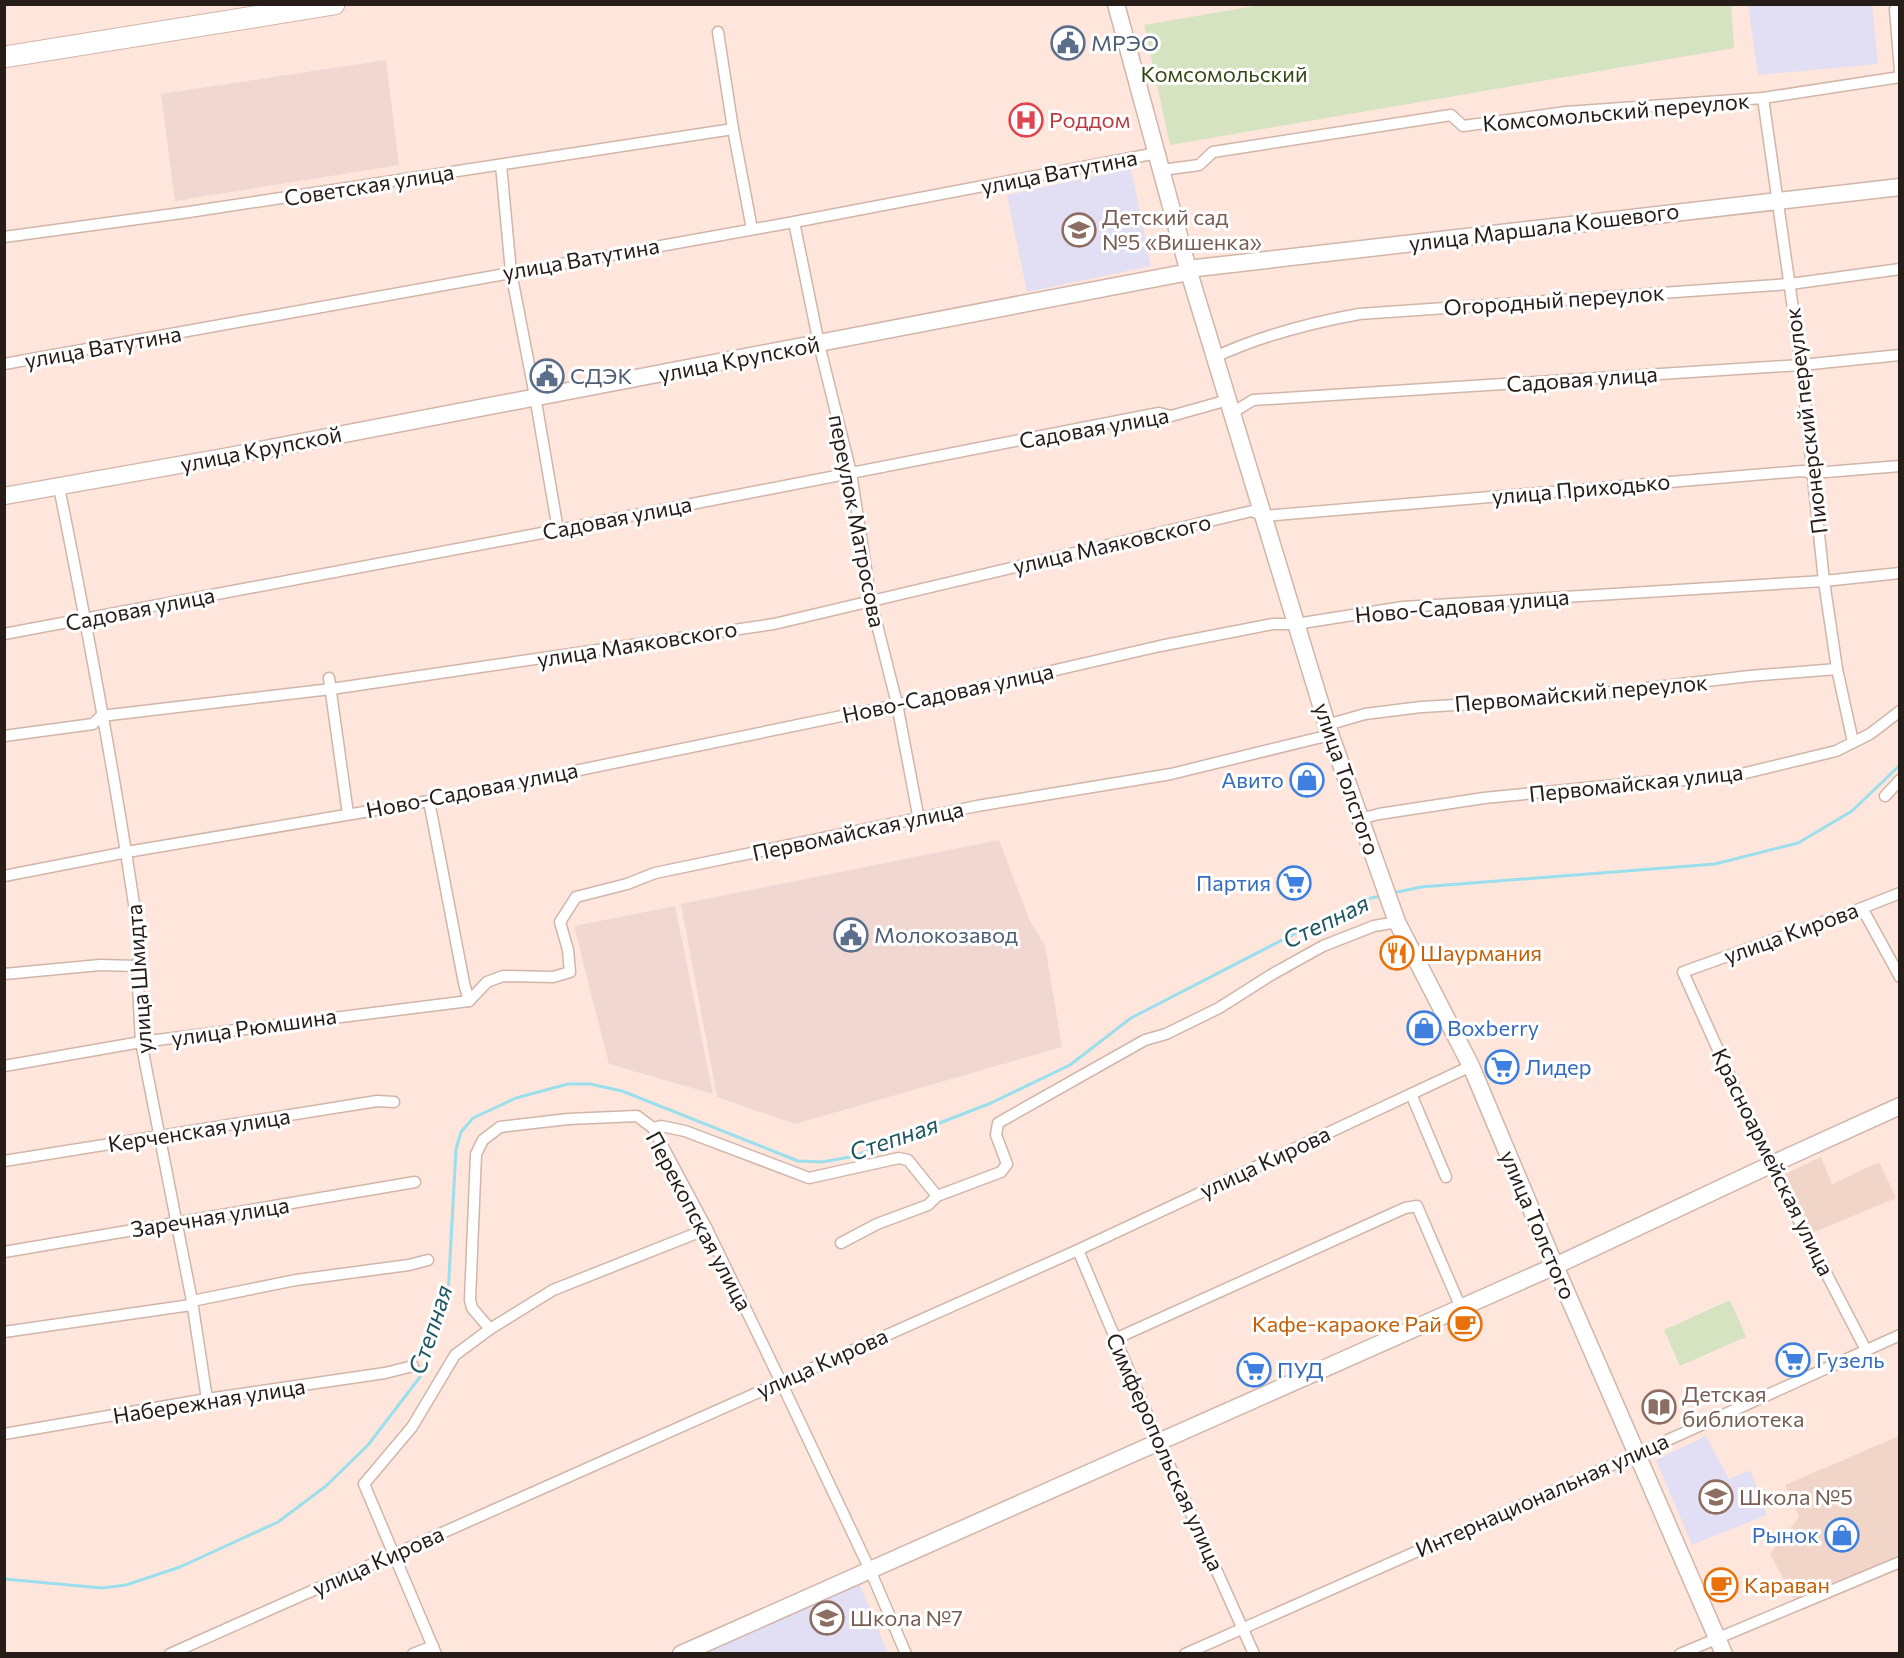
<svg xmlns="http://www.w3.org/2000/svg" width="1904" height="1658" font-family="Commissioner,sans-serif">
<rect width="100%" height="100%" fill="#fee6dc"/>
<!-- built -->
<g fill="#f2d5c9">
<path d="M1821,1157L1832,1184L1879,1162L1896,1198L1812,1233L1781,1176Z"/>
<path d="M1899,1436V1570L1801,1611L1770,1554L1799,1517L1785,1485Z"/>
</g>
<!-- industrial -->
<g fill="#f1d7d1">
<path d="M386,60L399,165L175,201L161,94Z"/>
<path d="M999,840L1030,921L1045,946L1062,1047L795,1124L717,1097L681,904Z"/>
<path d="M675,906L713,1094L609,1064L574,926Z"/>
</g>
<!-- education -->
<g fill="#e2dff5">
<path d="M1748,5H1872L1878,64L1758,75Z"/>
<path d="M1131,169L1151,266L1027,292L1007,195Z"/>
<path d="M1706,1436L1729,1479L1750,1470L1767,1515L1692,1545L1656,1460Z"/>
<path d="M859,1583L888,1653L702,1654Z"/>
</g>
<!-- green -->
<g fill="#d5e3c1">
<path d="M1266,4L1731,5L1734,48L1170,145L1144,25Z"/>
<path d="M1730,1300L1746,1337L1680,1366L1664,1330Z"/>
</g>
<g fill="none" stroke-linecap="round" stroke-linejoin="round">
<!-- stream -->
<g stroke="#9bdfec" stroke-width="3">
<path d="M1393,893L1421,887L1715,864L1798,843L1852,811L1900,765"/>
<path d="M4,1579L102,1588L126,1585L180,1567L278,1522L326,1486L368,1445L420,1377L448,1295L456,1149L461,1132L473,1118L516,1098L568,1084H590L622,1091L798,1161L822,1162L855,1156L991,1103L1070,1065L1131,1018L1284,939L1371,898L1381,896"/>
</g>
<defs>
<g id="street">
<path d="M1900,6L1895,9L1900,71"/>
<path d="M718,32L733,129L752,229"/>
<path d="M1763,98L1801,365L1824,581L1837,669L1853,742"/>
<path d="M501,165L511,272L535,396L558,530"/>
<path d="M1162,170L1199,165L1213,152L1451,115L1463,126L1566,112L1763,98L1900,77"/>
<path d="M794,222L819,344L851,473L871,601L897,704L919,820"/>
<path d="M4,237L189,212L733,129"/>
<path d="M1215,357C1260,336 1310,323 1359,314L1790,284L1900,269"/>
<path d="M4,364L794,222L1157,153"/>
<path d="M1232,413L1253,400L1801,365L1900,355"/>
<path d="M59,487C90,641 119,796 141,952L137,966L141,1042L192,1301L207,1399"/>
<path d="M4,634L558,530L1159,413L1171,416L1228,400"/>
<path d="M329,678L348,814"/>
<path d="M1327,725L1365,714L1421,707L1543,700L1750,676L1837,669"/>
<path d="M4,736L93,724L101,716L331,689L774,624L1252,511L1263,516L1802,471L1814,473L1900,466"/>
<path d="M1885,796L1900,780"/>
<path d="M429,801L464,983L469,1001"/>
<path d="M1360,819L1379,814L1484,798L1646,782L1725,778L1836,751L1870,734L1900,711"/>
<path d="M4,876L127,852L429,801L973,689L1160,646L1273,624H1296L1403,607L1824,581L1900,573"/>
<path d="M1862,908L1900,977"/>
<path d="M4,974L100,965L137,966"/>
<path d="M469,1001L487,982L503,976L553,977L570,972L568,950L560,922L576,897L627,884L655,873L977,806L1171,774L1330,735"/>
<path d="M4,1066L141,1042L469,1001"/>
<path d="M1411,1094L1446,1177"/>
<path d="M653,1128L661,1126L685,1131L809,1178L899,1158L908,1160L937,1196L1001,1172L1007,1164L996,1135L998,1123L1145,1040L1166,1034L1219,1008L1271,975L1323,946L1374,926L1397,922"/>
<path d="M4,1161L377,1101L394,1102"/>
<path d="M841,1243L877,1224L928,1205L937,1196"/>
<path d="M1078,1250L1159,1442L1254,1654"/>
<path d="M4,1252L415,1182"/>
<path d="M192,1301L296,1280L409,1265L428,1260"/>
<path d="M490,1329L472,1308L470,1300L476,1154L483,1140L500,1127L568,1119L637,1116L653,1128L707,1229L781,1382L870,1570L906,1654"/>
<path d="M4,1332L191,1305"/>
<path d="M1115,1339L1405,1208L1417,1206L1461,1308"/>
<path d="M1866,1350L1770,1165L1683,972L1862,908L1900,893"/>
<path d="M4,1434L207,1399L385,1373L413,1366"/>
<path d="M170,1654L1078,1250L1471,1066"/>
<path d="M413,1654L433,1646"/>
<path d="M436,1654L364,1484L412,1427L455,1355L490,1329L553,1290L707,1229"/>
<path d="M1185,1654L1637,1454L1900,1335"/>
<path d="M1680,1654L1900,1562"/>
</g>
<g id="secondary">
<path d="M1116,4L1188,269L1327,725L1397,922L1471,1066L1555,1266L1724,1654"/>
<path d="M1188,269L1900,187"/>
<path d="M4,496L224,457L1189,272"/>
<path d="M681,1654L1555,1266L1770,1165L1900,1106"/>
</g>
<path id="highway" d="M4,57L334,4"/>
</defs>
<!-- street casing -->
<use href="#street" stroke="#d1b5a9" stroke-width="13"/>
<!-- secondary casing -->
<use href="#secondary" stroke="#d1b5a9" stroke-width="19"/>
<!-- highway casing -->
<use href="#highway" stroke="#d1b5a9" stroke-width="23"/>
<!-- street -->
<use href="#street" stroke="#fff" stroke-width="10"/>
<!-- secondary -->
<use href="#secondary" stroke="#fff" stroke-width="16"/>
<!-- highway -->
<use href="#highway" stroke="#fff" stroke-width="21"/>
</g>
<!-- icons -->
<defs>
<symbol id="civic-ring" viewBox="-11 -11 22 22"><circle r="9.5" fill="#fff" stroke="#5c6f8a" stroke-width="1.5"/><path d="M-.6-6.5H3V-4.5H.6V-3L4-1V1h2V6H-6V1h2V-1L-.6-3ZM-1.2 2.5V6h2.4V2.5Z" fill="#5c6f8a"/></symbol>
<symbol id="hospital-ring" viewBox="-11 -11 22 22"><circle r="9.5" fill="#fff" stroke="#e0444e" stroke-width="1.5"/><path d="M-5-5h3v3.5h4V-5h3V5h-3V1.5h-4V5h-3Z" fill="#e0444e"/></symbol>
<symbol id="school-ring" viewBox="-11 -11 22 22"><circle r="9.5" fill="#fff" stroke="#8d6e63" stroke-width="1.5"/><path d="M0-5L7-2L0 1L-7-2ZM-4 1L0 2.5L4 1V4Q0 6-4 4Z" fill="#8d6e63"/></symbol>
<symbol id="shop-ring" viewBox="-11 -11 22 22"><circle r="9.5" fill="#fff" stroke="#3f7fe0" stroke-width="1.5"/><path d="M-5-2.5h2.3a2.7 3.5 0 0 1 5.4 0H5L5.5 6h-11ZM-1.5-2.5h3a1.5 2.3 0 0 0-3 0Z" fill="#3f7fe0"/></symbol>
<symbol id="supermarket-ring" viewBox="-11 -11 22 22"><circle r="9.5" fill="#fff" stroke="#3f7fe0" stroke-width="1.5"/><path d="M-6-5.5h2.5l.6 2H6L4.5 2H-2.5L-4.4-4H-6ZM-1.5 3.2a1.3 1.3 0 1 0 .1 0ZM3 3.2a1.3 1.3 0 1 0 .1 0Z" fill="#3f7fe0"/></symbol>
<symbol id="restaurant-ring" viewBox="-11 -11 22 22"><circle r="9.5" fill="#fff" stroke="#e8710a" stroke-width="1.5"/><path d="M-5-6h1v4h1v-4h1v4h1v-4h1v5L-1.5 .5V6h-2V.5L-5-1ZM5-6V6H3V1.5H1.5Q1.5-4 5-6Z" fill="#e8710a"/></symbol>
<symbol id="cafe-ring" viewBox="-11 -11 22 22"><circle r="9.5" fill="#fff" stroke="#e8710a" stroke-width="1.5"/><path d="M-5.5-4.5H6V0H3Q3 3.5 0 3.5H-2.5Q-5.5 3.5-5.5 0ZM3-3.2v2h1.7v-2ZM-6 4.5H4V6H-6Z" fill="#e8710a"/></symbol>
<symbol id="library-ring" viewBox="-11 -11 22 22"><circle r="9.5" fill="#fff" stroke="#8d6e63" stroke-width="1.5"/><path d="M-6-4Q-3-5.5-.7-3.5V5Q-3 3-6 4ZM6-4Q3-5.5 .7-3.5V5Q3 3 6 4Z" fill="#8d6e63"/></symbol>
</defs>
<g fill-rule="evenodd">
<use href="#civic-ring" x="1049" y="24" width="38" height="38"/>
<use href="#hospital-ring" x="1007" y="101" width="38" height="38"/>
<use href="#school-ring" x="1060" y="211" width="38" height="38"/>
<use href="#civic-ring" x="528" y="357" width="38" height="38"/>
<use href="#shop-ring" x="1288" y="761" width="38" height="38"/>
<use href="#supermarket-ring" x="1275" y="864" width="38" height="38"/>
<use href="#civic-ring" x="832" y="916" width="38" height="38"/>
<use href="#restaurant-ring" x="1378" y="934" width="38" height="38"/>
<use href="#shop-ring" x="1405" y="1009" width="38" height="38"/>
<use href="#supermarket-ring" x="1483" y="1048" width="38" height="38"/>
<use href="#cafe-ring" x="1446" y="1305" width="38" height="38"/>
<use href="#supermarket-ring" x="1774" y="1341" width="38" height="38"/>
<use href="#supermarket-ring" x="1235" y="1351" width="38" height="38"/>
<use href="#library-ring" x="1640" y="1388" width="38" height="38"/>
<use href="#school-ring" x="1697" y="1478" width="38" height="38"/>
<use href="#shop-ring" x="1823" y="1516" width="38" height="38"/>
<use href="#cafe-ring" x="1702" y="1566" width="38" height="38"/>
<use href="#school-ring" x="808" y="1599" width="38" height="38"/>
</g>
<g text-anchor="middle" stroke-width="6" stroke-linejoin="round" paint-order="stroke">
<!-- service labels -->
<g font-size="22" fill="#4e5e75" stroke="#fff" text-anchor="start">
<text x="1091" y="51">МРЭО</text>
<text x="570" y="384">СДЭК</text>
<text x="874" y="943">Молокозавод</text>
</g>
<!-- park labels -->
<g font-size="22" fill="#364813" stroke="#fff">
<text x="1224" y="82">Комсомольский</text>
</g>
<!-- street labels -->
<g font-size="22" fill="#261c18" stroke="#fff">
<text transform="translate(1616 112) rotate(-5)" y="8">Комсомольский переулок</text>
<text transform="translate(1059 172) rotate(-11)" y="8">улица Ватутина</text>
<text transform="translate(369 185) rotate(-9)" y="8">Советская улица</text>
<text transform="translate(1544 227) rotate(-7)" y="8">улица Маршала Кошевого</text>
<text transform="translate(581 259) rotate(-10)" y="8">улица Ватутина</text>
<text transform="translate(1554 300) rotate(-4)" y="8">Огородный переулок</text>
<text transform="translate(103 347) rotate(-10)" y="8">улица Ватутина</text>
<text transform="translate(739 359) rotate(-11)" y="8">улица Крупской</text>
<text transform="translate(1582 379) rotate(-4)" y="8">Садовая улица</text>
<text transform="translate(1806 421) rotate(-97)" y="8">Пионерский переулок</text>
<text transform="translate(1094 428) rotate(-10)" y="8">Садовая улица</text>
<text transform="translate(261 449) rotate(-11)" y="8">улица Крупской</text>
<text transform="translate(1581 489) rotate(-5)" y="8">улица Приходько</text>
<text transform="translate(617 518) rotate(-11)" y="8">Садовая улица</text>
<text transform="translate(857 521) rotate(79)" y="8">переулок Матросова</text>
<text transform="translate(1112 544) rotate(-13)" y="8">улица Маяковского</text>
<text transform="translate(1462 606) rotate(-5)" y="8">Ново-Садовая улица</text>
<text transform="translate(140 609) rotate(-11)" y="8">Садовая улица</text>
<text transform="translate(637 644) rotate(-9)" y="8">улица Маяковского</text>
<text transform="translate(948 693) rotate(-12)" y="8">Ново-Садовая улица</text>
<text transform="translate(1581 693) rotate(-5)" y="8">Первомайский переулок</text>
<text transform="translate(1347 779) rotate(71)" y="8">улица Толстого</text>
<text transform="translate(1636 783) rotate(-6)" y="8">Первомайская улица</text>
<text transform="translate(472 790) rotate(-11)" y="8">Ново-Садовая улица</text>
<text transform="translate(858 831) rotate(-12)" y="8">Первомайская улица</text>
<text transform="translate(1791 933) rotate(-20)" y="8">улица Кирова</text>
<text transform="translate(139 979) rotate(-94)" y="8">улица Шмидта</text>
<text transform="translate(254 1027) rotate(-8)" y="8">улица Рюмшина</text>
<text transform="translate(199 1130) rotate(-9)" y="8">Керченская улица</text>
<text transform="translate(1265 1162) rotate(-25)" y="8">улица Кирова</text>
<text transform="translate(1773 1162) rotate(64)" y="8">Красноармейская улица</text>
<text transform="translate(210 1217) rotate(-9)" y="8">Заречная улица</text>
<text transform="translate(699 1221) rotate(62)" y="8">Перекопская улица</text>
<text transform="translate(1538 1225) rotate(67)" y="8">улица Толстого</text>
<text transform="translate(822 1363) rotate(-24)" y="8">улица Кирова</text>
<text transform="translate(209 1401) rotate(-9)" y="8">Набережная улица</text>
<text transform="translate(1165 1452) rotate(66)" y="8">Симферопольская улица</text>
<text transform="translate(1542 1495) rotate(-24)" y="8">Интернациональная улица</text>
<text transform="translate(378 1561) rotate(-24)" y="8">улица Кирова</text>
</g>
<!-- health labels -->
<g font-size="22" fill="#be3a42" stroke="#fff" text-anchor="start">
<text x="1049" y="128">Роддом</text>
</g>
<!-- education labels -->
<g font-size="22" fill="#785e54" stroke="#fff" text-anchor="start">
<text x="1102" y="225">Детский сад<tspan x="1102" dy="25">№5 «Вишенка»</tspan></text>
<text x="1682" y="1402">Детская<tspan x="1682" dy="25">библиотека</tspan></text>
<text x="1739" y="1505">Школа №5</text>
<text x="850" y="1626">Школа №7</text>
</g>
<!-- shop labels -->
<g font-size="22" fill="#366cbe" stroke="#fff" text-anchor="start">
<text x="1284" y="788" text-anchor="end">Авито</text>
<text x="1271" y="891" text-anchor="end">Партия</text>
<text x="1447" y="1036">Boxberry</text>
<text x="1525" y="1075">Лидер</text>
<text x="1816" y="1368">Гузель</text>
<text x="1277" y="1378">ПУД</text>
<text x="1819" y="1543" text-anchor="end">Рынок</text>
</g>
<!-- food labels -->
<g font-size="22" fill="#c56008" stroke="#fff" text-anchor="start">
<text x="1420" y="961">Шаурмания</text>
<text x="1442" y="1332" text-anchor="end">Кафе-караоке Рай</text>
<text x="1744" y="1593">Караван</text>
</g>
<!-- water labels -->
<g font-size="24" font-style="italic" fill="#1d5761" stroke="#fff">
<text transform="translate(1326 922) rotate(-26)" y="8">Степная</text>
<text transform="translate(894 1139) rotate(-19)" y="8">Степная</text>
<text transform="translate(431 1330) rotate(-72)" y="8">Степная</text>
</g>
</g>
<!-- border -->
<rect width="1904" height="1658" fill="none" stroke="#261c18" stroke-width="12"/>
</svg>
